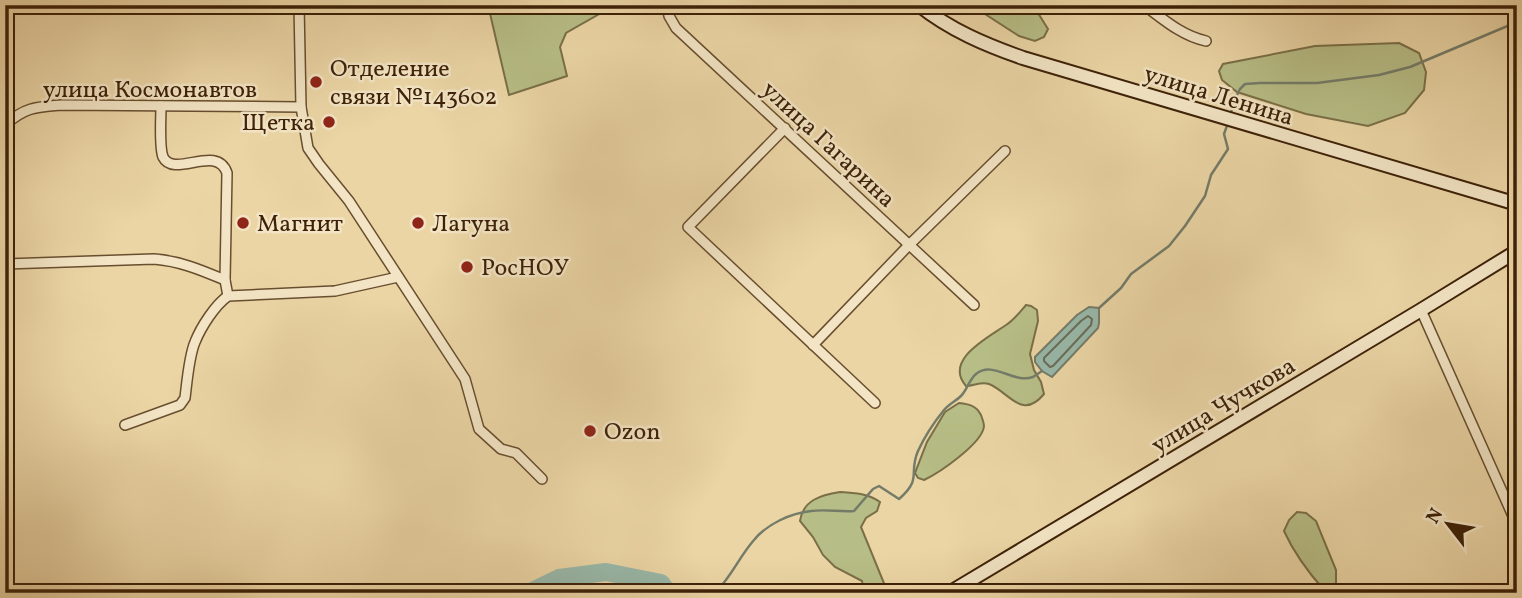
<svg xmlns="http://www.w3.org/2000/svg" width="1522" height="598" font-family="Vollkorn,serif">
<rect width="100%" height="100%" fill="#ebd5a5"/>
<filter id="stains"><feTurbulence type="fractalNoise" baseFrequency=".00286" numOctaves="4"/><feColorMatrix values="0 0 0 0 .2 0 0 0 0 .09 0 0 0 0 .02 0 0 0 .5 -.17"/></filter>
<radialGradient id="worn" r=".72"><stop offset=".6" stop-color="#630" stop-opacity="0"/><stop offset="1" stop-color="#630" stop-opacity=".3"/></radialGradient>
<!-- green -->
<g fill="#b7bd86" stroke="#7a6f47" stroke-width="2">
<path d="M488,5H615L566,33L560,47L567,76L509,95Z"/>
<path d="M971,5H1033L1048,29L1044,37L1035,41L1019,36Z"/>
<path d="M1399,43L1419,53L1426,72L1424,90L1405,113L1368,126L1306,114L1237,92L1222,80L1219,71L1223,64L1315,46Z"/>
<path d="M1026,305L1031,306L1037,310L1038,321L1030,354L1034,370L1041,382L1044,394C1022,421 1009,392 989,384C981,381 974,386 966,386C943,360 989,337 1006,325C1014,320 1020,312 1026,305Z"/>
<path d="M959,403C968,404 976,405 981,415C982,418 984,422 984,426C983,443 939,473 924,480L918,478L915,473L927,442L945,412Z"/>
<path d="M840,492C854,493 868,493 880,502L877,511L866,518L861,527L888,593H864L862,581L835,567L823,555L813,537L800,521C803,500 821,495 840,492Z"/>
<path d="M1297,512L1306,513L1316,521L1336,570V583L1329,589L1324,590C1308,572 1294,553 1284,531L1289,520Z"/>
</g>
<!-- water -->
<path fill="#98b8a9" stroke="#747c69" stroke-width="2" d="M1089,307L1099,308V323L1098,328L1052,377L1042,371L1035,362V357L1077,315Z"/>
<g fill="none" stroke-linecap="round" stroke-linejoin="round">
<!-- shore -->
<path stroke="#6a6c58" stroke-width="2" d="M1088,316L1092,319L1091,325L1053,366L1050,367L1044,361V358L1081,321Z"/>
<!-- stream -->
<g stroke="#747c69" stroke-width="2.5">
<path d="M1230,116L1235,99L1240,89L1245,84L1260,83H1317L1379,75L1410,67L1517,22"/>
<path d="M1099,308L1121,288L1131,274L1169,246L1185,226L1205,196L1211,175L1228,149L1224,134L1228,123"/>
<path d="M715,593C732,576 739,557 754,540C767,524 791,513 811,511C826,509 839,512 854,511L873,489L879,486L899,499C923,478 908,474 918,451C924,438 935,421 944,410C949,404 956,401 961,396C967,390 969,380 976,374C993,360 1013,384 1033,377C1036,375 1039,373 1042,371"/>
</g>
<!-- river -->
<path stroke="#98b8a9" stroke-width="18" d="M528,593L559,578L606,572L661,583L668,593"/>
<defs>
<g id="street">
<path d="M299,5L301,107L308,148L319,164L349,201L465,379L479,429L501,449L516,453L542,479"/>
<path d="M667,5L669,16L676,28L974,305"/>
<path d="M1144,5C1163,19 1182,36 1206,41"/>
<path d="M161,106C161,118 159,147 163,157C174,179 217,143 227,173L225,280L228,296"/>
<path d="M5,125C25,107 36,107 62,105L301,107"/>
<path d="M785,128L688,227L875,403"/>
<path d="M5,264L154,259C180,261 201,270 225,280"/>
<path d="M1421,310L1517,525"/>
<path d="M813,345L909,245L1005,151"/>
<path d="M125,425L180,405L185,398C187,382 189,356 195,342C201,327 215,305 228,296L335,291L398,277"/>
</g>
<g id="secondary">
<path d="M919,5C950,30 986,45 1023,58L1517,204"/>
<path d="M949,593L1421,310L1517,251"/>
</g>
</defs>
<!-- street casing -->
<use href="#street" stroke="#684e2f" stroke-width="12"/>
<!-- secondary casing -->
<use href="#secondary" stroke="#3d2108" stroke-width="16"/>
<!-- street -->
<use href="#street" stroke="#f2e4c4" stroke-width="9"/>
<!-- secondary -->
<use href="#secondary" stroke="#f2e4c4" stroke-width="12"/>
</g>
<!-- markers -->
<g fill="#8f2418" stroke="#f2e4c4" stroke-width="2.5">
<circle cx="316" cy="82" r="7"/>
<circle cx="329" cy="122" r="7"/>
<circle cx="243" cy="223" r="7"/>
<circle cx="418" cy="223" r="7"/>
<circle cx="467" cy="267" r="7"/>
<circle cx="590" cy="431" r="7"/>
</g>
<g text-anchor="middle" stroke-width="5" stroke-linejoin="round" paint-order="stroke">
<!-- poi labels -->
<g font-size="24" fill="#3d2108" stroke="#f2e4c4" text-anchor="start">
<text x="330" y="76">Отделение<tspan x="330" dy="28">связи №143602</tspan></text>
<text x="315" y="130" text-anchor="end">Щетка</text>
<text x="257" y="231">Магнит</text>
<text x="432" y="231">Лагуна</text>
<text x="481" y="275">РосНОУ</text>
<text x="604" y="439">Ozon</text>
</g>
<!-- street labels -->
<g font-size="24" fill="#3d2108" stroke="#f2e4c4">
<text x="150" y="97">улица Космонавтов</text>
<text transform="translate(1219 95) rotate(17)" y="8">улица Ленина</text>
<text transform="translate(829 144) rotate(43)" y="8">улица Гагарина</text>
<text transform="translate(1223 405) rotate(-31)" y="8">улица Чучкова</text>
</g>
</g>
<!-- margin -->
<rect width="1522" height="598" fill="none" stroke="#ebd5a5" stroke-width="28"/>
<rect x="7" y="7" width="1508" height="584" fill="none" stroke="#3d2108" stroke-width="3.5"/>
<rect x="14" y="14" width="1494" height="570" fill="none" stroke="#3d2108" stroke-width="2"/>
<!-- north arrow -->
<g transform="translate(1448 524) rotate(301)" stroke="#f2e4c4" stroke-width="5" paint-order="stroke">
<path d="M0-5L12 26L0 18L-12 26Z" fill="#3d2108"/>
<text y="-10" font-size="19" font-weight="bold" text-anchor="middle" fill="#3d2108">N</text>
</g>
<rect width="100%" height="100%" filter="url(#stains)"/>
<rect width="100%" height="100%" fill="url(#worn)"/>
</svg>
